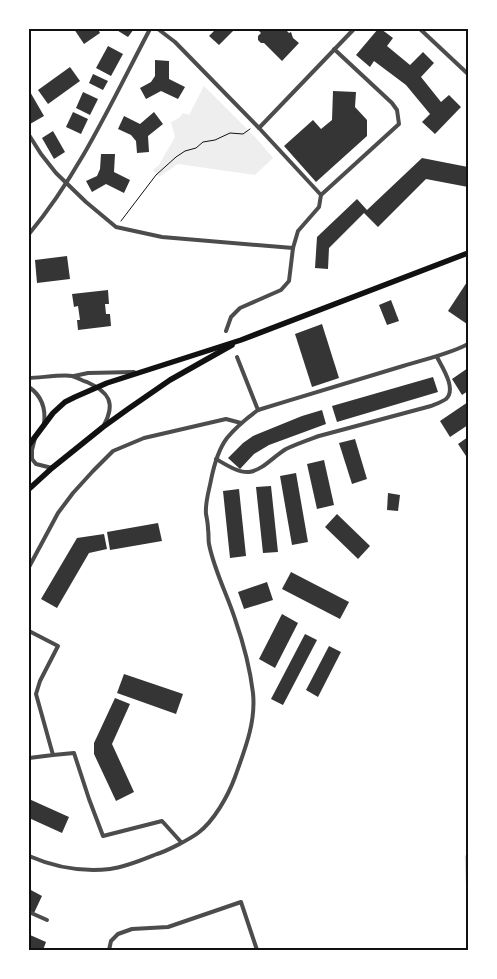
<svg xmlns="http://www.w3.org/2000/svg" width="497" height="979" font-family="'Playfair Display',serif">
<rect width="100%" height="100%" fill="#fff"/>
<!-- green -->
<path fill="#eee" d="M204,86L256,138L273,158L255,175L178,164L159,177L153,170L159,165L175,137L171,122L179,118L183,113L189,115Z"/>
<g fill="none" stroke-linecap="round" stroke-linejoin="round">
<!-- stream -->
<path stroke="#d9d9d9" stroke-width="2.5" d="M468,853L466,857L468,903"/>
</g>
<!-- building -->
<g fill="#353535">
<path d="M74,29H98L100,33L84,44Z"/>
<path d="M115,29H134L128,37Z"/>
<path d="M216,29H235L219,45L209,36Z"/>
<path d="M257,29H285L289,33L291,32L293,38L299,43L282,61L264,43H261L258,40V36L261,33Z"/>
<path d="M378,29H381L393,38L387,46L410,65L423,52L434,63L421,77L441,102L449,95L461,107L435,134L422,122L430,114L406,85L374,61L370,67L356,55Z"/>
<path d="M108,46L123,54L111,76L96,68Z"/>
<path d="M155,60L169,61V79L185,87L178,99L161,91L146,99L140,88L151,82L155,76Z"/>
<path d="M70,67L80,81L48,104L38,90Z"/>
<path d="M93,74L108,81L103,90L89,83Z"/>
<path d="M29,90L44,116L30,124L29,121Z"/>
<path d="M333,91L356,92L355,107L367,120V136L316,182L284,146L313,120L321,129L332,120Z"/>
<path d="M83,92L98,99L90,115L76,108Z"/>
<path d="M73,112L88,119L81,134L66,127Z"/>
<path d="M154,112L163,124L148,136L149,152L137,153L136,141L131,135L118,129L124,116L140,124Z"/>
<path d="M53,131L65,152L54,159L42,138Z"/>
<path d="M101,154H115L114,172L130,180L124,193L106,184L92,192L86,181L97,176L100,169Z"/>
<path d="M422,158L468,167V187L426,179L378,227L364,213L329,248L328,269L315,268L317,237L357,199L367,210Z"/>
<path d="M67,256L70,279L37,283L35,260Z"/>
<path d="M467,282L468,283V323L467,324L448,311Z"/>
<path d="M108,290L109,304H105L106,314H110L111,326L78,330L77,320H80L78,306L74,307L72,294Z"/>
<path d="M391,300L399,321L387,325L379,305Z"/>
<path d="M322,324L339,378L312,387L295,334Z"/>
<path d="M468,368V391L462,395L452,379Z"/>
<path d="M433,377L438,392L337,422L332,406Z"/>
<path d="M468,402V425L450,437L440,421Z"/>
<path d="M322,410L326,424L269,445L254,454L240,469L228,458L243,443L253,436L302,416Z"/>
<path d="M468,437V459L458,444Z"/>
<path d="M355,439L367,479L352,484L339,443Z"/>
<path d="M324,460L334,505L317,509L307,464Z"/>
<path d="M296,473L308,542L292,545L280,476Z"/>
<path d="M271,486L278,552L263,553L256,487Z"/>
<path d="M239,489L246,556L230,558L223,491Z"/>
<path d="M388,493L400,495L398,511L387,510Z"/>
<path d="M337,514L370,546L358,559L325,527Z"/>
<path d="M158,523L162,541L110,550L107,532Z"/>
<path d="M104,534L107,549L89,553L57,608L41,599L77,538Z"/>
<path d="M291,572L349,602L340,619L282,589Z"/>
<path d="M267,582L273,600L244,609L238,592Z"/>
<path d="M282,614L298,623L275,668L259,659Z"/>
<path d="M305,634L317,640L283,705L271,699Z"/>
<path d="M329,646L341,652L318,697L306,690Z"/>
<path d="M124,674L183,694L176,714L117,693Z"/>
<path d="M115,698L130,704L112,744L134,792L116,801L94,754V743Z"/>
<path d="M29,799L69,817L62,833L29,818Z"/>
<path d="M29,889L42,896L34,913L29,911Z"/>
<path d="M30,935L46,942L43,950H29Z"/>
</g>
<g fill="none" stroke-linecap="round" stroke-linejoin="round">
<!-- path -->
<path stroke="#111" stroke-width="1" d="M121,221L156,175L176,157L185,151L196,148L203,142L215,140L230,133L243,134L250,129"/>
<!-- minor -->
<g stroke="#4c4c4c" stroke-width="4">
<path d="M158,29L175,42L259,128L321,195"/>
<path d="M420,29L468,74"/>
<path d="M259,128L354,29"/>
<path d="M29,135L41,154L56,173L86,202L116,227L162,237L293,248L298,231L319,207L321,195L399,124L397,110L392,103L334,49"/>
<path d="M29,234C80,173 113,99 150,29"/>
<path d="M226,331L231,317L240,308L281,290L289,281L293,248"/>
<path d="M237,357L258,410"/>
<path d="M74,376L88,373L134,372"/>
<path d="M29,378C39,378 63,374 72,376C77,377 82,381 87,382C109,392 116,403 104,425"/>
<path d="M29,387C42,396 46,409 44,424"/>
<path d="M35,438L32,450V459L36,464L52,468"/>
<path d="M216,459C225,464 238,473 249,472C263,470 274,456 286,449C296,444 308,440 319,436L431,406C436,404 442,402 446,399C457,389 442,367 437,357"/>
<path d="M29,567L58,513L73,493L93,471L113,451L144,438L226,419L241,423"/>
<path d="M29,631L58,646L40,681L36,694L53,755L29,758"/>
<path d="M53,755L74,753L89,799L103,836L162,821L181,842"/>
<path d="M29,856C54,867 83,872 110,869C126,867 142,860 157,854C167,851 190,839 198,833C214,821 228,796 235,777C245,749 256,722 253,693C250,668 243,642 235,619C227,594 214,570 209,544C208,539 209,534 208,529C208,524 207,519 206,514C205,502 209,491 211,480C214,465 218,450 227,438C236,427 247,418 258,410C306,395 354,381 403,366C425,359 447,355 468,344"/>
<path d="M29,912L47,920"/>
<path d="M109,950L111,941L118,934L132,929L168,927L241,902L257,950"/>
</g>
<!-- secondary -->
<g stroke="#111" stroke-width="5.5">
<path d="M29,445L53,413L65,402L75,397L107,383L241,340L468,253"/>
<path d="M29,489L52,468L103,427L128,409L170,380L232,345"/>
</g>
</g>
<!-- border -->
<rect width="497" height="979" fill="none" stroke="#ffffff" stroke-width="60"/>
<rect x="30" y="30" width="437" height="919" fill="none" stroke="#111" stroke-width="2"/>
</svg>
